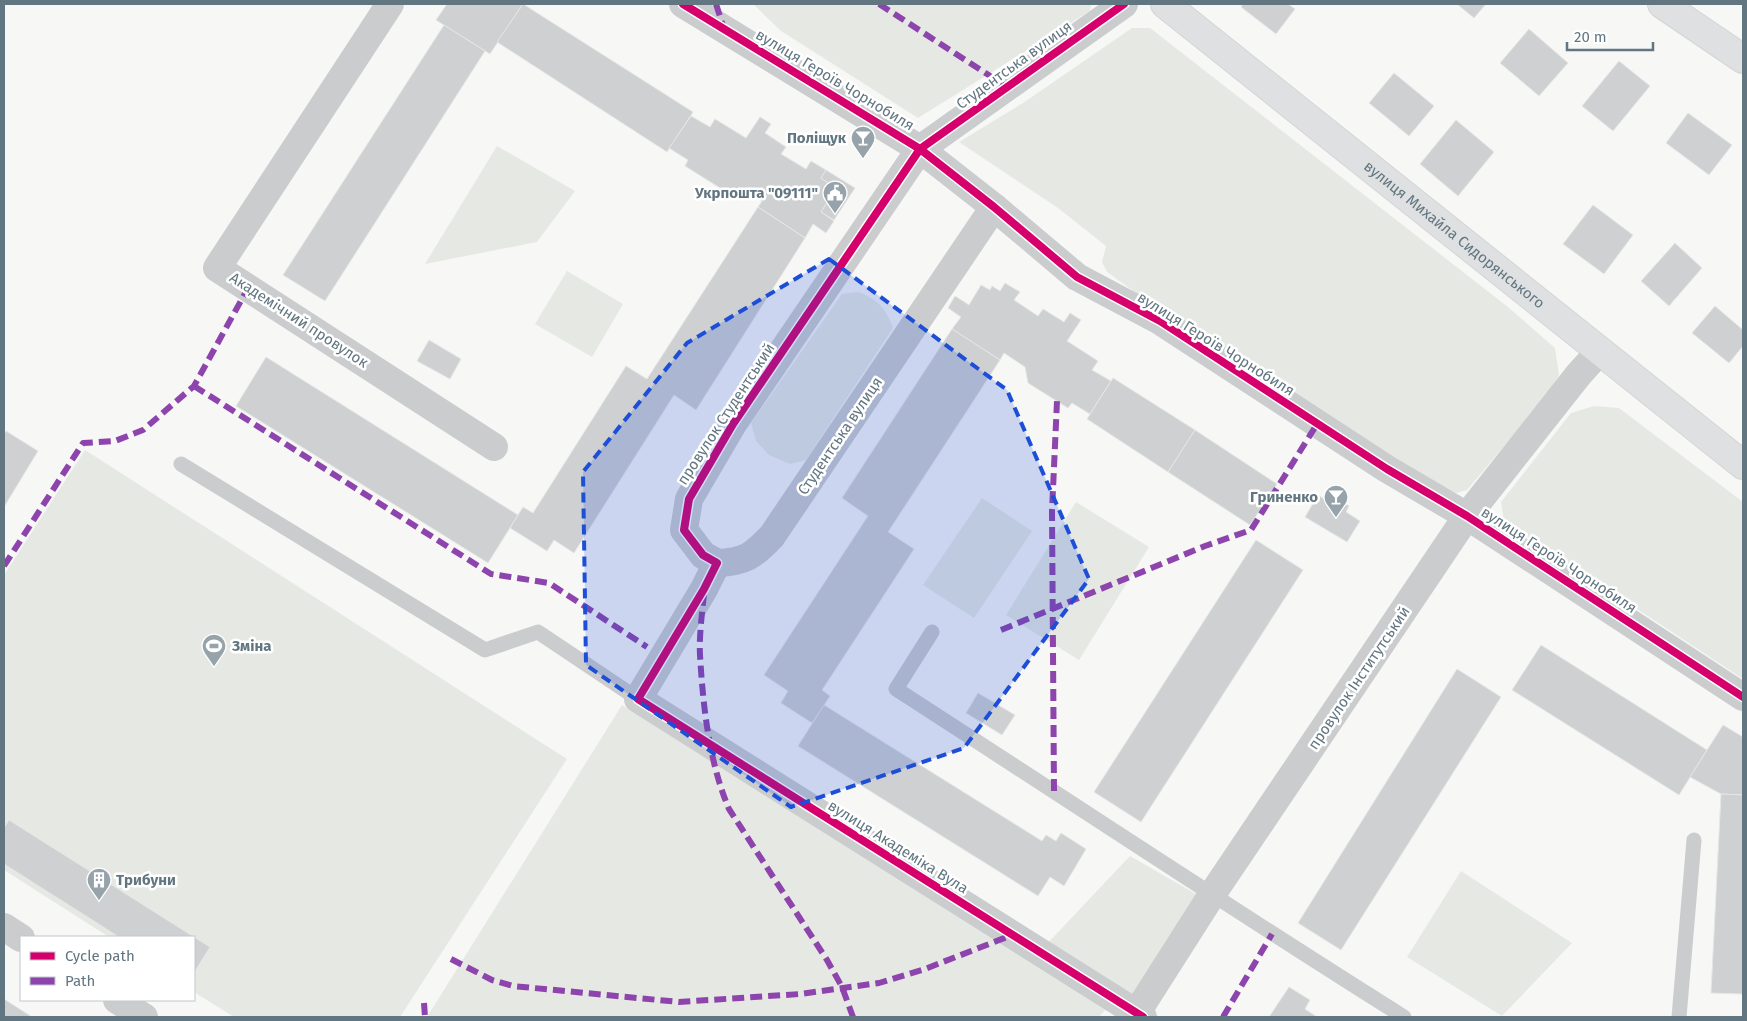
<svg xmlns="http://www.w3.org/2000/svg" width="1747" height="1021" font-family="'Fira Sans',sans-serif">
<rect width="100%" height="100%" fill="#f7f7f6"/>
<!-- green -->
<g fill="#e6e9e3">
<path d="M753,4H1091L1090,11L918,118L781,31Z"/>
<path d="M1132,28H1150L1508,307L1555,348L1559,375L1553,388L1467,490L1456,493L1433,482L1146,300L1107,272L1102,262L1106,246L1058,208L959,142L1023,103Z"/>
<path d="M497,146L575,191L537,242L425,264Z"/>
<path d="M567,271L623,304L592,357L535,324Z"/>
<path d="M858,292C878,299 886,309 893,328L806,460L790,464L769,455L756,441L751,423L842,294Z"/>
<path d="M1594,406L1619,408L1743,502V679L1504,521L1501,502L1571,413Z"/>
<path d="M85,450L567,759L400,1017H234L194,992V937H109L4,870V575Z"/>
<path d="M982,498L1032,531L974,618L923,585Z"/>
<path d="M1076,502L1149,547L1079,660L1006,615Z"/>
<path d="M622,705L1106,1009L1099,1017H427Z"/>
<path d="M1130,856L1196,894L1133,999L1046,945Z"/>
<path d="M1461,871L1572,943L1502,1016L1407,957Z"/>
</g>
<!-- building -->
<g fill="#ced0d1" stroke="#e6e6e6">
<path d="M447,4H523L490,54L436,20Z"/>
<path d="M523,4L693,112L667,152L497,42Z"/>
<path d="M1243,4H1288L1295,9L1276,34L1241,7Z"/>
<path d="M1457,4H1486L1474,18Z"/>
<path d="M444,25L485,51L325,301L283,275Z"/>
<path d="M1529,29L1568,63L1539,96L1500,63Z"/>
<path d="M1619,61L1650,86L1613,131L1582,106Z"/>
<path d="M1394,73L1434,106L1409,136L1369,103Z"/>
<path d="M1688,113L1732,145L1709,175L1666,143Z"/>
<path d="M691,116L710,127L715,119L746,138L760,117L771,124L765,133L786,147L781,154L806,169L811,161L826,170L821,178L828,183L825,187L834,192L821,212L834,221L826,233L813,224L805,238L758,207L762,201L740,188L725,191L685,166L688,160L669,148Z"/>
<path d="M1456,120L1494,152L1458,196L1420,164Z"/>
<path d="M826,170L855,188L834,220L821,212L834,192L825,187L828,183L821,178Z"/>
<path d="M1593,205L1633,235L1604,274L1563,244Z"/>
<path d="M758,207L805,238L696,410L674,395L574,553L554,540L547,551L510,528L523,507L533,513L626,366L647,379Z"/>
<path d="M1675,243L1702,268L1669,306L1641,281Z"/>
<path d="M1005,283L1020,292L1014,300L1038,316L1043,309L1064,322L1070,313L1081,320L1067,341L1098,361L1092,370L1111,381L1090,414L1072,403L1068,408L1028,383L1025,367L1004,353L1000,360L952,329L961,317L948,308L955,296L969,305L981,285L990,290L992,286L1000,291Z"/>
<path d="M1715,306L1743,330V346L1729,363L1692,333Z"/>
<path d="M952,329L1000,360L888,532L914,549L822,690L830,696L812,723L781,703L788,691L764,675L868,516L842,498Z"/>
<path d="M429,340L461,359L450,379L417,361Z"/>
<path d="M266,357L518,515L488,563L236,406Z"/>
<path d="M1113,378L1195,430L1168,472L1087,419Z"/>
<path d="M1195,430L1277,484L1250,525L1168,472Z"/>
<path d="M6,431L38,451L4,507V435Z"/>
<path d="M1318,495L1335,506L1338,500L1349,506L1346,512L1360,521L1347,542L1305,517Z"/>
<path d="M1256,540L1303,570L1141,822L1094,792Z"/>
<path d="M1541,645L1707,750L1679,795L1512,690Z"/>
<path d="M1457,669L1501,697L1341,950L1298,923Z"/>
<path d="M978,693L1015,715L1002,735L966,713Z"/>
<path d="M824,705L1042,841L1046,835L1056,841L1061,833L1086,849L1064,886L1050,877L1038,896L798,746Z"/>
<path d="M1723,725L1743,737V795L1721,794L1690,777Z"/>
<path d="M1721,794L1743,795V994L1711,993Z"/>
<path d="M9,820L210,947L194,973V937H119L4,864V828Z"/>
<path d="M1289,987L1310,1000L1305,1009L1317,1017H1269Z"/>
<path d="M4,999L32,1017H4Z"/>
</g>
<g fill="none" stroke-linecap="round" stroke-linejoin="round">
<defs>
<g id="secondary">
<path id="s1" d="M1165,4L1743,465"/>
<path d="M1662,4L1743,59"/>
</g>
</defs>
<!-- secondary casing -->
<use href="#secondary" stroke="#d4d5d5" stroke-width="30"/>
<!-- lane -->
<g stroke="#cbcccd" stroke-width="15">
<path d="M181,464L485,650L538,632L638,699"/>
<path d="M932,632L896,689C1065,798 1233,910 1404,1017"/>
<path d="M1679,1017L1694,840"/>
</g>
<!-- street -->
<g stroke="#cbcccd" stroke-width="28">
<path d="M390,4L217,268L494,447"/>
<path d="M683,4L920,149L994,207L1077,277L1160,321L1387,469L1467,516L1743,697"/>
<path d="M1124,4L920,149L733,424L689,499L684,530L703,555L717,563L704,589L638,699L1143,1017"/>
<path d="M717,563C745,562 753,556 772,536L994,207"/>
<path d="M4,927L21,938"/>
<path d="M117,1000L144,1017"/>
<path d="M1134,1017L1213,893L1467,516L1579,374L1600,351"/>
</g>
<!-- secondary -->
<use href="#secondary" stroke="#dfe0e1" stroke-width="28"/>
<!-- quiet -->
<g stroke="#8e44ad" stroke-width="6" stroke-dasharray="12 6" stroke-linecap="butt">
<path d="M716,4L724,29"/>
<path d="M879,4L1007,87"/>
<path d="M194,386L491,574L549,583L647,647"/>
<path d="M4,566L83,443L115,441L143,430L194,386L248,288"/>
<path d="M704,594C702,614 699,636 700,655C703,706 709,762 729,809L827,960L842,987L853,1017"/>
<path d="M1001,630L1205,546L1251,530L1317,424"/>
<path d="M1054,791L1052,511L1057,401"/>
<path d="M451,959L492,980L513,986L679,1002L800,994L879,983L925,969L1012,935"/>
<path d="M424,1003L425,1017"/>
<path d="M1223,1017L1272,934"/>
</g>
<defs>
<g id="cycleway">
<path d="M683,4L920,149L994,207L1077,277L1160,321L1387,469L1467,516L1743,697"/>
<path d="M1124,4L920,149L733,424L689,499L684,530L703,555L717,563L704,589L638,699L1143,1017"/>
</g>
</defs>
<!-- cycleway casing -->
<use href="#cycleway" stroke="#fff" stroke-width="11"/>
<!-- cycleway -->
<use href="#cycleway" stroke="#d6006c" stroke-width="8"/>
</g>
<!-- marked area -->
<path fill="#1d4ed8" fill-opacity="0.2" stroke="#1d4ed8" stroke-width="4" stroke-dasharray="10 6" stroke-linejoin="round" d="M829,259L1007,390L1089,579L964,748L791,807L586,665L583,472L687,343Z"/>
<!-- icons -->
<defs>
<symbol id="bar-pin" viewBox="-11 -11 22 30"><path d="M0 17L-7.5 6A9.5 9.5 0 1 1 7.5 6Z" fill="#96a3aa" stroke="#fff"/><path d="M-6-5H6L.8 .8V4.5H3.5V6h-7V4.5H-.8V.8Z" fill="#fff"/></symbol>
<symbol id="civic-pin" viewBox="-11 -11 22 30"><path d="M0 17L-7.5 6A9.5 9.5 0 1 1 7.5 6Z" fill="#96a3aa" stroke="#fff"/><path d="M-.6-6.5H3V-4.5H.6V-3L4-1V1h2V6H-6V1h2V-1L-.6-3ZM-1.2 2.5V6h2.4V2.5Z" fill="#fff"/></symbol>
<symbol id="stadium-pin" viewBox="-11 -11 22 30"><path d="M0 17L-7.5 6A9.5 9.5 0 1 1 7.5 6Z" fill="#96a3aa" stroke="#fff"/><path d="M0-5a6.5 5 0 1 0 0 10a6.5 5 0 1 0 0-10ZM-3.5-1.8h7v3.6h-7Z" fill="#fff"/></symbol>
<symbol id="building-pin" viewBox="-11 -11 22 30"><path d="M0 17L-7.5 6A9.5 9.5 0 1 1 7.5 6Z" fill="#96a3aa" stroke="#fff"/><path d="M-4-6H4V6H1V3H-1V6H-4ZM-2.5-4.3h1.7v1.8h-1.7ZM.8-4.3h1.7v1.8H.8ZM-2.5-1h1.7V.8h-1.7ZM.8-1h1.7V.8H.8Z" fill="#fff"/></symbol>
</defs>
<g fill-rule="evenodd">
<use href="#bar-pin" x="849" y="124" width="28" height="38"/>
<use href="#civic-pin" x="821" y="179" width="28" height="38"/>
<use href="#bar-pin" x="1322" y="483" width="28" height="38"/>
<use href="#stadium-pin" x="200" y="632" width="28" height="38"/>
<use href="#building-pin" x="85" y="866" width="28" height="38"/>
</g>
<g text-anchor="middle" stroke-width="5" stroke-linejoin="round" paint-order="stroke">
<!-- street labels -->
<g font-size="15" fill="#627681" stroke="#fff">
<text transform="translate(1014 65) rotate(-36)" y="5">Студентська вулиця</text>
<text transform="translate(835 80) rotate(31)" y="5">вулиця Героїв Чорнобиля</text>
<text dy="5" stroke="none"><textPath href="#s1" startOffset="370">вулиця Михайла Сидорянського</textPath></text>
<text transform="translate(299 320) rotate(33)" y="5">Академічний провулок</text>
<text transform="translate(1216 344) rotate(32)" y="5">вулиця Героїв Чорнобиля</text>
<text transform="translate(726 414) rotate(-57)" y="5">провулок Студентський</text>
<text transform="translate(840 436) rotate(-56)" y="5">Студентська вулиця</text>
<text transform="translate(1559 560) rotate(33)" y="5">вулиця Героїв Чорнобиля</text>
<text transform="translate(1359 678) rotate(-56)" y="5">провулок Інститутський</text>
<text transform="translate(898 847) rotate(32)" y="5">вулиця Академіка Вула</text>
</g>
<!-- poi labels -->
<g font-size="15" font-weight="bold" fill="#627681" stroke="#fff" text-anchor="end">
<text x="846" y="143">Поліщук</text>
<text x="818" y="198">Укрпошта "09111"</text>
<text x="1318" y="502">Гриненко</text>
<text x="232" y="651" text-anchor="start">Зміна</text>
<text x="116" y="885" text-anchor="start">Трибуни</text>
</g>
</g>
<!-- border -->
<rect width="1747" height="1021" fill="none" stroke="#627681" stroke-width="10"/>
<!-- legend -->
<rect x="20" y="936" width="175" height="65" fill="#ffffff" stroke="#c0c8cd"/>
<rect x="30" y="952" width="25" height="8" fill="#d6006c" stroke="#c0c8cd"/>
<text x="65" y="961" font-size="15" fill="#627681">Cycle path</text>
<rect x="30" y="977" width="25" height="8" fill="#8e44ad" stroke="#c0c8cd"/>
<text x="65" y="986" font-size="15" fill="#627681">Path</text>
<!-- scale -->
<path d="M1567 42v8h86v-8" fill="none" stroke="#627681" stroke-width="2.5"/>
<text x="1574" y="42" font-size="15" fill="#627681" stroke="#ffffff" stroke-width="4" paint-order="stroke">20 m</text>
</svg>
